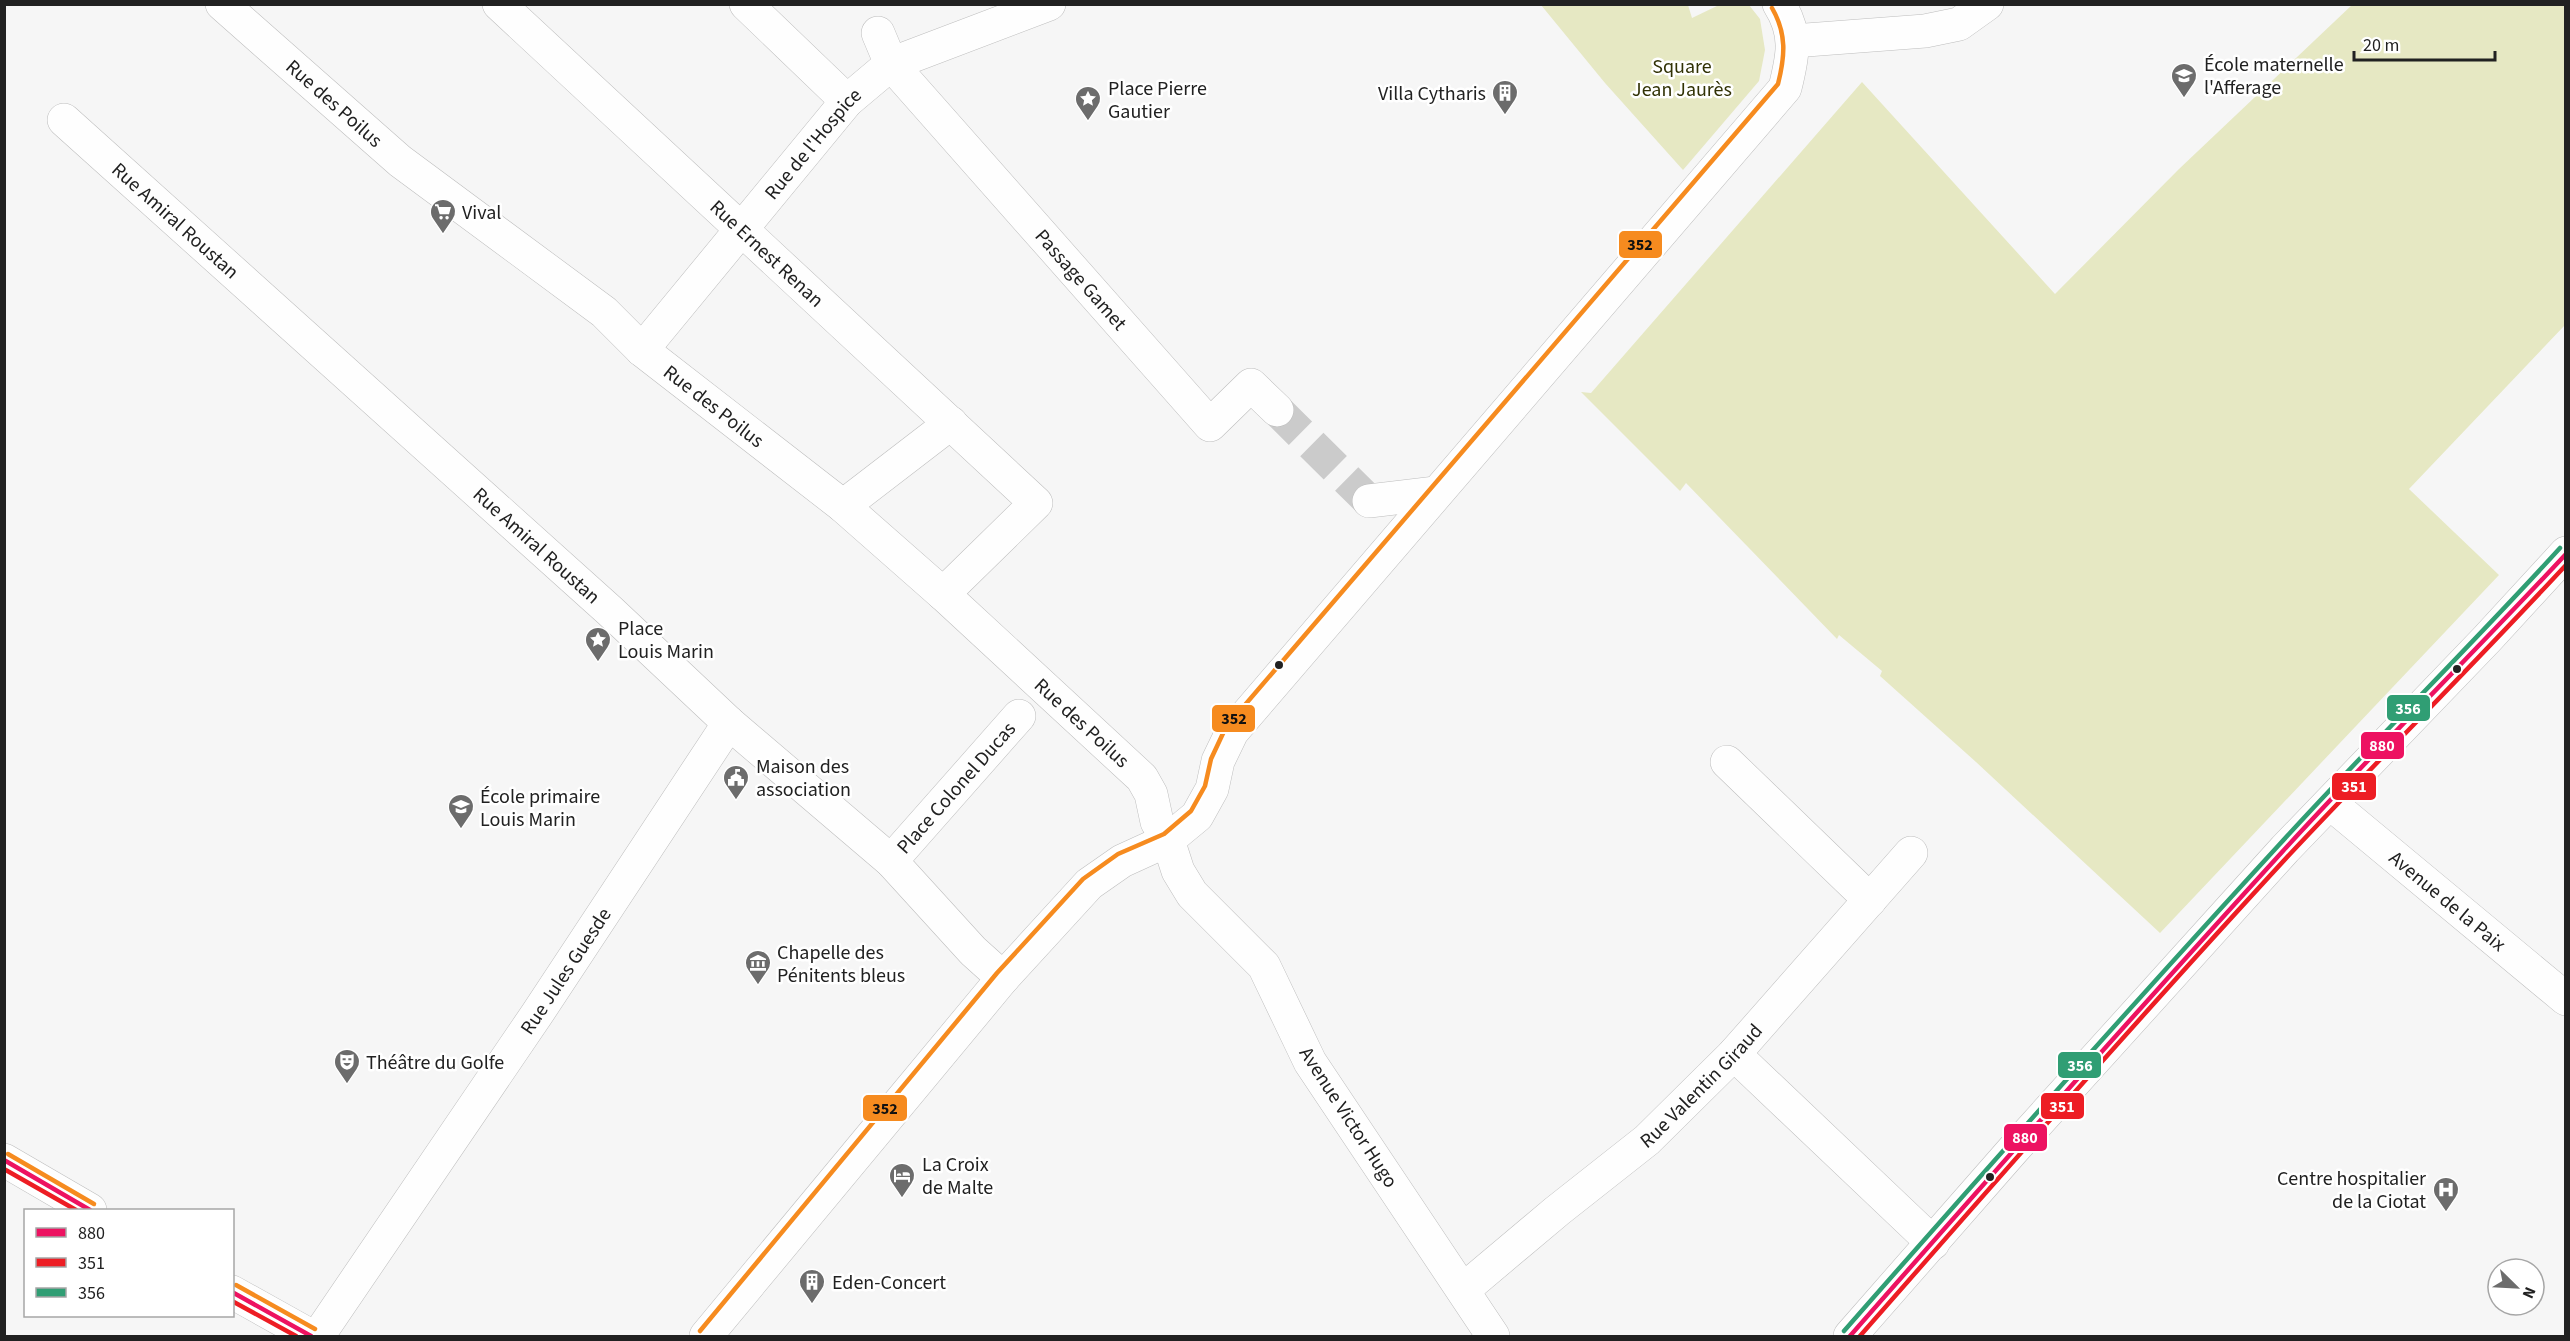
<svg xmlns="http://www.w3.org/2000/svg" width="2570" height="1341" font-family="'Source Sans 3',sans-serif">
<rect width="100%" height="100%" fill="#f6f6f6"/>
<!-- green -->
<g fill="#e6e8c3">
<path d="M2353,4L2565,5V325L2409,489L2499,575L2160,933L1976,762L1880,676L1882,671L1839,635L1837,639L1686,483L1680,491L1581,392L1591,393L1862,82L2055,294L2179,169Z"/>
<path d="M1541,5H1688L1692,18L1719,5H1749L1760,19L1765,50L1759,81L1683,170L1605,83Z"/>
</g>
<g fill="none" stroke-linecap="round" stroke-linejoin="round">
<!-- street-tunnel -->
<path stroke="#cbcbcb" stroke-width="33" stroke-dasharray="33 16" stroke-linecap="butt" d="M1277,410L1369,501"/>
<defs>
<g id="street">
<path id="s1" d="M222,4L400,161L604,312L642,350L843,506L943,594L1142,778L1151,794L1157,822L1168,840L1122,861L1089,884L1003,978L706,1336"/>
<path id="s2" d="M499,4L1036,503L943,594"/>
<path d="M746,4L847,101"/>
<path id="s3" d="M878,33L891,64L1210,425L1251,385L1277,410"/>
<path d="M1793,41L1925,31L1959,24L1987,4"/>
<path id="s4" d="M64,120L610,611L729,723L891,861L973,951L1003,978"/>
<path id="s5" d="M642,350L847,101L891,64L1049,4"/>
<path d="M1369,501L1436,493"/>
<path d="M843,506L951,423"/>
<path d="M1727,762L1870,900"/>
<path id="s6" d="M2330,803L2566,999"/>
<path id="s7" d="M891,861L1019,716"/>
<path d="M1734,1054L1933,1243"/>
<path id="s8" d="M1463,1290L1557,1211L1647,1140L1734,1054L1911,853"/>
<path id="s9" d="M318,1336L537,1014L729,723"/>
</g>
<g id="secondary">
<path d="M4,1160L90,1210"/>
<path d="M232,1292L311,1336"/>
<path d="M1493,1336L1310,1062L1264,966L1192,894L1178,871L1168,840L1197,816L1212,789L1218,761L1232,732L1785,88C1793,56 1798,34 1779,4"/>
<path d="M1850,1336L2013,1150L2285,849L2487,639L2566,553"/>
</g>
</defs>
<!-- street casing -->
<use href="#street" stroke="#bdbdbd" stroke-width="34"/>
<!-- secondary casing -->
<use href="#secondary" stroke="#bdbdbd" stroke-width="34"/>
<!-- street -->
<use href="#street" stroke="#fefefe" stroke-width="33"/>
<!-- secondary -->
<use href="#secondary" stroke="#fefefe" stroke-width="33"/>
<defs>
<g id="bus-1">
<path d="M4,1160L90,1210"/>
<path d="M232,1292L311,1336"/>
<path d="M1850,1336C1993,1173 2137,1011 2283,851C2375,750 2473,654 2566,554"/>
</g>
<g id="bus-2">
<path d="M4,1169L76,1210"/>
<path d="M232,1301L296,1336"/>
<path d="M1860,1336C2002,1174 2144,1012 2290,854C2381,757 2475,663 2566,565"/>
</g>
<path id="bus-3" d="M1844,1331C1987,1168 2131,1006 2278,846C2370,745 2468,649 2560,548"/>
<g id="bus-4">
<path d="M8,1154L94,1204"/>
<path d="M236,1285L315,1329"/>
<path d="M700,1331L997,973L1083,879L1118,854L1164,834L1191,811L1205,786L1211,759L1226,727L1778,84C1785,56 1787,34 1772,8"/>
</g>
</defs>
<!-- bus-1 casing -->
<use href="#bus-1" stroke="#fff" stroke-width="9"/>
<!-- bus-2 casing -->
<use href="#bus-2" stroke="#fff" stroke-width="9"/>
<!-- bus-3 casing -->
<use href="#bus-3" stroke="#fff" stroke-width="9"/>
<!-- bus-4 casing -->
<use href="#bus-4" stroke="#fff" stroke-width="9"/>
<!-- bus-1 -->
<use href="#bus-1" stroke="#ed1261" stroke-width="4.5"/>
<!-- bus-2 -->
<use href="#bus-2" stroke="#ed1d24" stroke-width="4.5"/>
<!-- bus-3 -->
<use href="#bus-3" stroke="#309e74" stroke-width="4.5"/>
<!-- bus-4 -->
<use href="#bus-4" stroke="#f68b1f" stroke-width="4.5"/>
</g>
<!-- icons -->
<defs>
<symbol id="school-pin" viewBox="-11 -11 22 30"><path d="M0 17L-7.5 6A9.5 9.5 0 1 1 7.5 6Z" fill="#6c6c6c" stroke="#fff"/><path d="M0-5L7-2L0 1L-7-2ZM-4 1L0 2.5L4 1V4Q0 6-4 4Z" fill="#fff"/></symbol>
<symbol id="building-pin" viewBox="-11 -11 22 30"><path d="M0 17L-7.5 6A9.5 9.5 0 1 1 7.5 6Z" fill="#6c6c6c" stroke="#fff"/><path d="M-4-6H4V6H1V3H-1V6H-4ZM-2.5-4.3h1.7v1.8h-1.7ZM.8-4.3h1.7v1.8H.8ZM-2.5-1h1.7V.8h-1.7ZM.8-1h1.7V.8H.8Z" fill="#fff"/></symbol>
<symbol id="sight-pin" viewBox="-11 -11 22 30"><path d="M0 17L-7.5 6A9.5 9.5 0 1 1 7.5 6Z" fill="#6c6c6c" stroke="#fff"/><path d="M0-6L1.8-2.2L6-1.7L2.9 1.2L3.7 5.4L0 3.3L-3.7 5.4L-2.9 1.2L-6-1.7L-1.8-2.2Z" fill="#fff"/></symbol>
<symbol id="supermarket-pin" viewBox="-11 -11 22 30"><path d="M0 17L-7.5 6A9.5 9.5 0 1 1 7.5 6Z" fill="#6c6c6c" stroke="#fff"/><path d="M-6-5.5h2.5l.6 2H6L4.5 2H-2.5L-4.4-4H-6ZM-1.5 3.2a1.3 1.3 0 1 0 .1 0ZM3 3.2a1.3 1.3 0 1 0 .1 0Z" fill="#fff"/></symbol>
<symbol id="civic-pin" viewBox="-11 -11 22 30"><path d="M0 17L-7.5 6A9.5 9.5 0 1 1 7.5 6Z" fill="#6c6c6c" stroke="#fff"/><path d="M-.6-6.5H3V-4.5H.6V-3L4-1V1h2V6H-6V1h2V-1L-.6-3ZM-1.2 2.5V6h2.4V2.5Z" fill="#fff"/></symbol>
<symbol id="museum-pin" viewBox="-11 -11 22 30"><path d="M0 17L-7.5 6A9.5 9.5 0 1 1 7.5 6Z" fill="#6c6c6c" stroke="#fff"/><path d="M0-6L6-3V-2H-6V-3ZM-5-1h2V3h-2ZM-1-1h2V3h-2ZM3-1h2V3H3ZM-6 4H6V6H-6Z" fill="#fff"/></symbol>
<symbol id="theatre-pin" viewBox="-11 -11 22 30"><path d="M0 17L-7.5 6A9.5 9.5 0 1 1 7.5 6Z" fill="#6c6c6c" stroke="#fff"/><path d="M-5-5.5Q0-4 5-5.5V0Q5 5 0 6Q-5 5-5 0ZM-3.3-2.5H-1v1.5H-3.3ZM1-2.5H3.3v1.5H1ZM-2.8 1Q0 5.5 2.8 1Z" fill="#fff"/></symbol>
<symbol id="hotel-pin" viewBox="-11 -11 22 30"><path d="M0 17L-7.5 6A9.5 9.5 0 1 1 7.5 6Z" fill="#6c6c6c" stroke="#fff"/><path d="M-6-4.5h1.5V1H6V5H4.5V3h-9V5H-6ZM-4 0a1.8 1.8 0 1 1 3.6 0ZM.5 0V-2.5h3Q6-2.5 6 0Z" fill="#fff"/></symbol>
<symbol id="hospital-pin" viewBox="-11 -11 22 30"><path d="M0 17L-7.5 6A9.5 9.5 0 1 1 7.5 6Z" fill="#6c6c6c" stroke="#fff"/><path d="M-5-5h3v3.5h4V-5h3V5h-3V1.5h-4V5h-3Z" fill="#fff"/></symbol>
</defs>
<g fill-rule="evenodd">
<use href="#school-pin" x="2169" y="61" width="30" height="40"/>
<use href="#building-pin" x="1490" y="78" width="30" height="40"/>
<use href="#sight-pin" x="1073" y="84" width="30" height="40"/>
<use href="#supermarket-pin" x="428" y="197" width="30" height="40"/>
<use href="#sight-pin" x="583" y="625" width="30" height="40"/>
<use href="#civic-pin" x="721" y="763" width="30" height="40"/>
<use href="#school-pin" x="446" y="792" width="30" height="40"/>
<use href="#museum-pin" x="743" y="948" width="30" height="40"/>
<use href="#theatre-pin" x="332" y="1047" width="30" height="40"/>
<use href="#hotel-pin" x="887" y="1161" width="30" height="40"/>
<use href="#hospital-pin" x="2431" y="1175" width="30" height="40"/>
<use href="#building-pin" x="797" y="1267" width="30" height="40"/>
</g>
<!-- markers -->
<g fill="#212121" stroke="#fff" stroke-width="2">
<circle cx="1279" cy="665" r="5"/>
<circle cx="2457" cy="669" r="5"/>
<circle cx="1990" cy="1177" r="5"/>
</g>
<g text-anchor="middle" stroke-width="5" stroke-linejoin="round" paint-order="stroke">
<!-- poi labels -->
<g font-size="20" fill="#212121" stroke="#fff" text-anchor="start">
<text x="2204" y="71">École maternelle<tspan x="2204" dy="23">l'Afferage</tspan></text>
<text x="1108" y="95">Place Pierre<tspan x="1108" dy="23">Gautier</tspan></text>
<text x="1486" y="100" text-anchor="end">Villa Cytharis</text>
<text x="462" y="219">Vival</text>
<text x="618" y="635">Place<tspan x="618" dy="23">Louis Marin</tspan></text>
<text x="756" y="773">Maison des<tspan x="756" dy="23">association</tspan></text>
<text x="480" y="803">École primaire<tspan x="480" dy="23">Louis Marin</tspan></text>
<text x="777" y="959">Chapelle des<tspan x="777" dy="23">Pénitents bleus</tspan></text>
<text x="366" y="1069">Théâtre du Golfe</text>
<text x="922" y="1171">La Croix<tspan x="922" dy="23">de Malte</tspan></text>
<text x="2426" y="1185" text-anchor="end">Centre hospitalier<tspan x="2426" dy="23">de la Ciotat</tspan></text>
<text x="832" y="1289">Eden-Concert</text>
</g>
<!-- park labels -->
<g font-size="20" fill="#313205" stroke="#fff">
<text x="1682" y="73">Square<tspan x="1682" dy="23">Jean Jaurès</tspan></text>
</g>
<!-- street labels -->
<g font-size="20" fill="#212121" stroke="#fff">
<text dy="7" stroke="none"><textPath href="#s1" startOffset="150">Rue des Poilus</textPath></text>
<text dy="7" stroke="none"><textPath href="#s5" startOffset="268">Rue de l'Hospice</textPath></text>
<text dy="7" stroke="none"><textPath href="#s4" startOffset="150">Rue Amiral Roustan</textPath></text>
<text dy="7" stroke="none"><textPath href="#s2" startOffset="366">Rue Ernest Renan</textPath></text>
<text dy="7" stroke="none"><textPath href="#s3" startOffset="321">Passage Gamet</textPath></text>
<text dy="7" stroke="none"><textPath href="#s1" startOffset="636">Rue des Poilus</textPath></text>
<text dy="7" stroke="none"><textPath href="#s4" startOffset="636">Rue Amiral Roustan</textPath></text>
<text dy="7" stroke="none"><textPath href="#s1" startOffset="1122">Rue des Poilus</textPath></text>
<text dy="7" stroke="none"><textPath href="#s7" startOffset="98">Place Colonel Ducas</textPath></text>
<text dy="7" stroke="none"><textPath href="#s6" startOffset="153">Avenue de la Paix</textPath></text>
<text dy="7" stroke="none"><textPath href="#s9" startOffset="441">Rue Jules Guesde</textPath></text>
<text dy="7" stroke="none"><textPath href="#s8" startOffset="314">Rue Valentin Giraud</textPath></text>
<text transform="translate(1349 1117) rotate(57)" y="7">Avenue Victor Hugo</text>
</g>
</g>
<g stroke="#fff" stroke-width="2">
<rect x="1618" y="230" width="45" height="29" rx="6" fill="#f68b1f"/>
<rect x="2386" y="694" width="45" height="28" rx="6" fill="#309e74"/>
<rect x="1211" y="704" width="45" height="29" rx="6" fill="#f68b1f"/>
<rect x="2360" y="731" width="45" height="29" rx="6" fill="#ed1261"/>
<rect x="2331" y="772" width="46" height="29" rx="6" fill="#ed1d24"/>
<rect x="2057" y="1051" width="45" height="28" rx="6" fill="#309e74"/>
<rect x="2040" y="1092" width="45" height="28" rx="6" fill="#ed1d24"/>
<rect x="862" y="1094" width="46" height="28" rx="6" fill="#f68b1f"/>
<rect x="2003" y="1123" width="45" height="29" rx="6" fill="#ed1261"/>
</g>
<g font-size="16" text-anchor="middle" font-weight="bold" fill="#fff">
<text x="2408" y="714">356</text>
<text x="2382" y="751">880</text>
<text x="2354" y="792">351</text>
<text x="2080" y="1071">356</text>
<text x="2062" y="1112">351</text>
<text x="2025" y="1143">880</text>
</g>
<g font-size="16" text-anchor="middle" font-weight="bold" fill="#111">
<text x="1640" y="250">352</text>
<text x="1234" y="724">352</text>
<text x="885" y="1114">352</text>
</g>
<!-- border -->
<rect width="2570" height="1341" fill="none" stroke="#212121" stroke-width="12"/>
<!-- legend -->
<rect x="24" y="1209" width="210" height="108" fill="#ffffff" stroke="#a6a6a6" stroke-width="1.5"/>
<rect x="36" y="1228" width="30" height="9" fill="#ed1261" stroke="#a6a6a6" stroke-width="1.5"/>
<text x="78" y="1239" font-size="18" fill="#212121">880</text>
<rect x="36" y="1258" width="30" height="9" fill="#ed1d24" stroke="#a6a6a6" stroke-width="1.5"/>
<text x="78" y="1269" font-size="18" fill="#212121">351</text>
<rect x="36" y="1288" width="30" height="9" fill="#309e74" stroke="#a6a6a6" stroke-width="1.5"/>
<text x="78" y="1299" font-size="18" fill="#212121">356</text>
<!-- north arrow -->
<g transform="translate(2516 1287) rotate(114)"><circle r="28" fill="#ffffff" stroke="#a6a6a6" stroke-width="1.5"/>
<path d="M0-4.5L10 22L0 15L-10 22Z" fill="#6c6c6c"/>
<text y="-9" font-size="16" font-weight="bold" text-anchor="middle" fill="#212121">N</text>
</g>
<!-- scale -->
<path d="M2354 51v9h141v-9" fill="none" stroke="#212121" stroke-width="3"/>
<text x="2363" y="51" font-size="18" fill="#212121" stroke="#ffffff" stroke-width="4.5" paint-order="stroke">20 m</text>
</svg>
